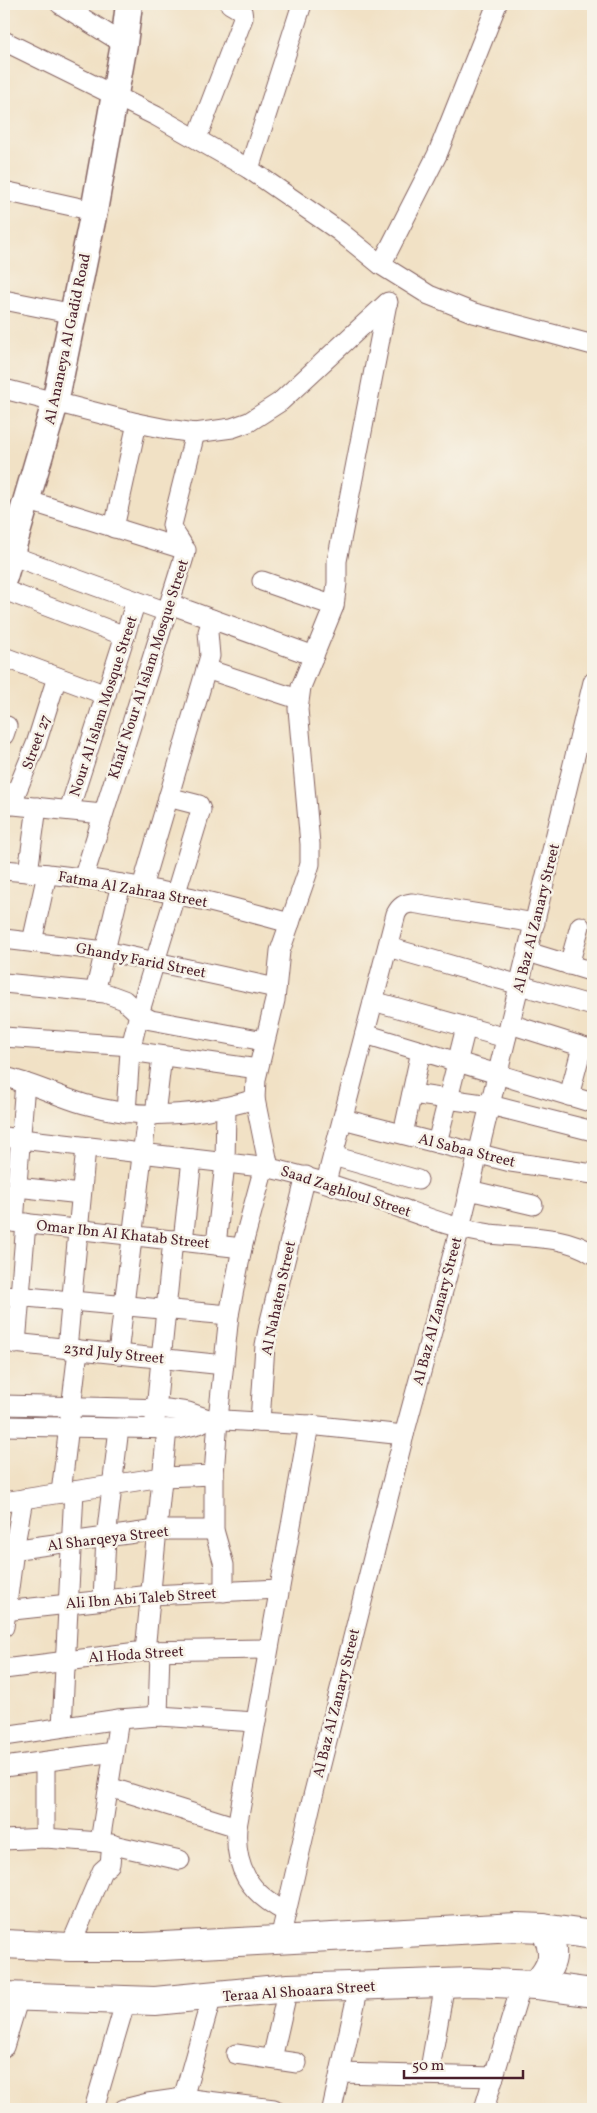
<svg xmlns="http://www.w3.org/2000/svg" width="597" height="2113" font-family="Vollkorn,serif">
<rect width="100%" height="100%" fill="#f7f3e8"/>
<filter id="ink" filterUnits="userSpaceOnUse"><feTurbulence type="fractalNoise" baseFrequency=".02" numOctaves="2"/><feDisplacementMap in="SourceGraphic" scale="10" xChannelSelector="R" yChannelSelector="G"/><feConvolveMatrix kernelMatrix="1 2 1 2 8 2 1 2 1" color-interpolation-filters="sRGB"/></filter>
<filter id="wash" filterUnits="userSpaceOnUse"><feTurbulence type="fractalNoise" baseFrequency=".0096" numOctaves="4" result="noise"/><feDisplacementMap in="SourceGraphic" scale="20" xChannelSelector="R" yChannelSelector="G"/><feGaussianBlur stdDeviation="1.12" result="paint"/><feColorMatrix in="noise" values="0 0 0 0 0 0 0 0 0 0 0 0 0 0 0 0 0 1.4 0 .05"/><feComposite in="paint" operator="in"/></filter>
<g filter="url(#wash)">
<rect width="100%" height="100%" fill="#f1e1c5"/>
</g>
<g filter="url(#ink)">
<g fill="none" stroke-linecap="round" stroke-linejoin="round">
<defs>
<g id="street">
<path d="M60,4L124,44"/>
<path d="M4,41L156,116L249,169L339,231L381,265L429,295L474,313L593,345"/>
<path d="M197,138L243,18L242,11L230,4"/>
<path d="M249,169L302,4"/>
<path d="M4,191L94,211"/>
<path d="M381,265L437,155L497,4"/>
<path d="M4,300L74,314"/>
<path d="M4,389L137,423L167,429L195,433L232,428L249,422L280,402L388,302"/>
<path d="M26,500L186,550"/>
<path d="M114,528L137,423"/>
<path d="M10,555L167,612"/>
<path d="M262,581L334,606"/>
<path d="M4,590L125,636"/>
<path d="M170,604L314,656"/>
<path d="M4,657L106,695"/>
<path d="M206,669L298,699"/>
<path d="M4,735L7,726"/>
<path d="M4,804L102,814"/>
<path d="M11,805L36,744L57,677"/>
<path d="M69,810L136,601"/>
<path d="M4,870C61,874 119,882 175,894C214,902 252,913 290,923"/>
<path d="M28,872L37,807"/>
<path d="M83,879L184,557C187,543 174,538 172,525L195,433"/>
<path d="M142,887L210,656L208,632L212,619"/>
<path d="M4,939L105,951L276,988"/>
<path d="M32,942L47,874"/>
<path d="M388,947L593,1006"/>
<path d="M528,952L593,972"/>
<path d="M569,965L580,926"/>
<path d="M4,983L105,993L124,1000L139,1014L151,1020L264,1041"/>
<path d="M95,992L121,884"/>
<path d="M373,1001L506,1038"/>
<path d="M510,1024L593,1050"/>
<path d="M365,1034L593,1103"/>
<path d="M4,1037L131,1046"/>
<path d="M130,1051L258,1069"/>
<path d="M4,1077C32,1083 57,1096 84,1104C142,1121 199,1116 255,1099"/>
<path d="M412,1094L490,1105L593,1131"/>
<path d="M569,1096L582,1047"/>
<path d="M126,1113L130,1051L139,1014L201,810L199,805L168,797"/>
<path d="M155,1115L162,1056"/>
<path d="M343,1119L511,1162L593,1174"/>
<path d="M403,1134L421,1051"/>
<path d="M4,1137L269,1168C316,1178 361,1194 406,1210C434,1220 461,1230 490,1234C525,1238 563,1234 593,1254"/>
<path d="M437,1143L466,1027"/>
<path d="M333,1156L418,1180"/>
<path d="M269,1168L255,1099L256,1079L275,1000L280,951L307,874L310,864V844L298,709L301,687L334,606L337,583V561L387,303"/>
<path d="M326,1182L396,914C400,906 404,904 412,903L535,923"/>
<path d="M17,1187L81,1194"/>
<path d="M469,1190L533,1205"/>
<path d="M4,1221L242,1248"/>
<path d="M14,1222L25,1083"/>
<path d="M183,1241L192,1159"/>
<path d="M216,1245L225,1163L226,1108"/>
<path d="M4,1295L229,1315"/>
<path d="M4,1342L224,1365"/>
<path d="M16,1344L26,1223"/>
<path d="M67,1349L86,1147"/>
<path d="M118,1354L147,1115"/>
<path d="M4,1405L167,1409L188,1412L208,1419L309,1425L404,1435"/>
<path d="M155,1420L173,1240"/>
<path d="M260,1422L265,1345L269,1325L306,1176"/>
<path d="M4,1426L178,1429L199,1424L208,1419"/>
<path d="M61,1493L78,1350"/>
<path d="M4,1502L162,1477L214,1475"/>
<path d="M4,1551L157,1530H214"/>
<path d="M224,1592V1565L214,1530V1475L218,1419L229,1315L242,1248L264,1167"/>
<path d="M103,1599L106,1538L119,1428"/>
<path d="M4,1611L151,1595L279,1589"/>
<path d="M4,1627L14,1550L23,1499"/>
<path d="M145,1651L167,1429"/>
<path d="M4,1669L145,1651L268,1649"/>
<path d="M158,1716L160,1651"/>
<path d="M62,1727L74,1491"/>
<path d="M4,1736L119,1719L158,1716L256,1722"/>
<path d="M4,1767L114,1752"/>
<path d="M109,1787L237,1827"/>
<path d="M45,1838V1762"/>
<path d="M4,1840L45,1838L100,1842L180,1860"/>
<path d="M100,1842L119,1719"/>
<path d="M286,1912C249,1893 234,1868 237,1827L309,1425"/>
<path d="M280,1939L311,1804L404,1435L460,1228L593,682"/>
<path d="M70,1947L102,1871L110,1864L112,1844"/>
<path d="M4,2047L19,1997"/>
<path d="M236,2054L297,2063"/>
<path d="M272,2059L288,1988"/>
<path d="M340,2073L494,2077"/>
<path d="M429,2075L445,1983"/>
<path d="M94,2109L126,2000"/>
<path d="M124,2109L148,2103L183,2098L274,2109"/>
<path d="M180,2109L212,1996"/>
<path d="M332,2109L359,1986"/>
<path d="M484,2109L522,1983"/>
</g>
<path id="secondary" d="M4,577L55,403L94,211L124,44L129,4"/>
<g id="highway">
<path d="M4,1944L70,1947H145L517,1927L543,1928L593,1935"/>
<path d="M536,1985C554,1965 558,1951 543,1928"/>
<path d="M4,1996L155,2001L288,1988L471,1982L536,1985L593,1993"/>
</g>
</defs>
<!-- street casing -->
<use href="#street" stroke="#846361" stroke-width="21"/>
<!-- secondary casing -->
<use href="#secondary" stroke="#846361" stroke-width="29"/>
<!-- highway casing -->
<use href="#highway" stroke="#846361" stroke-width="30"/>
<!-- street -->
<use href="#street" stroke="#fff" stroke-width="19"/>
<!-- secondary -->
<use href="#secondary" stroke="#fff" stroke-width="26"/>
<!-- highway -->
<use href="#highway" stroke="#fff" stroke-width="28"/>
</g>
</g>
<g text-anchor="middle" stroke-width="5" stroke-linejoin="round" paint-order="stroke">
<!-- street labels -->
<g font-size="15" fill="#4a1f2b" stroke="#f7f3e8">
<text transform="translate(67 339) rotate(-78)" y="5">Al Ananeya Al Gadid Road</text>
<text transform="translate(148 669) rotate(-72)" y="5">Khalf Nour Al Islam Mosque Street</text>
<text transform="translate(103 706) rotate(-72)" y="5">Nour Al Islam Mosque Street</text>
<text transform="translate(36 742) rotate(-70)" y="5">Street 27</text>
<text transform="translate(133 889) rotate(10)" y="5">Fatma Al Zahraa Street</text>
<text transform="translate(536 918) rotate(-76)" y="5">Al Baz Al Zanary Street</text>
<text transform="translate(141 960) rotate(11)" y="5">Ghandy Farid Street</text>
<text transform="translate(467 1150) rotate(14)" y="5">Al Sabaa Street</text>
<text transform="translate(346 1191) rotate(18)" y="5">Saad Zaghloul Street</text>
<text transform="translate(123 1234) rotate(6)" y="5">Omar Ibn Al Khatab Street</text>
<text transform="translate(278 1298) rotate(-78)" y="5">Al Nahaten Street</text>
<text transform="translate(437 1311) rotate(-75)" y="5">Al Baz Al Zanary Street</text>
<text transform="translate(114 1353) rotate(6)" y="5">23rd July Street</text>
<text transform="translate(108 1538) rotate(-7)" y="5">Al Sharqeya Street</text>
<text transform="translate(141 1598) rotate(-4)" y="5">Ali Ibn Abi Taleb Street</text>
<text transform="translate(136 1654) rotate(-4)" y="5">Al Hoda Street</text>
<text transform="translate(336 1703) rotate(-76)" y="5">Al Baz Al Zanary Street</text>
<text transform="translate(299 1991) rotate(-4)" y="5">Teraa Al Shoaara Street</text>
</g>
</g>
<!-- margin -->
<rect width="597" height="2113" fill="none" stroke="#f7f3e8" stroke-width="20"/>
<!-- scale -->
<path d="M404 2070v8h119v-8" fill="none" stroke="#4a1f2b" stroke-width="2.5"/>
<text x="412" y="2070" font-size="15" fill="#4a1f2b" stroke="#f7f3e8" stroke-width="4" paint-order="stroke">50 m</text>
</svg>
